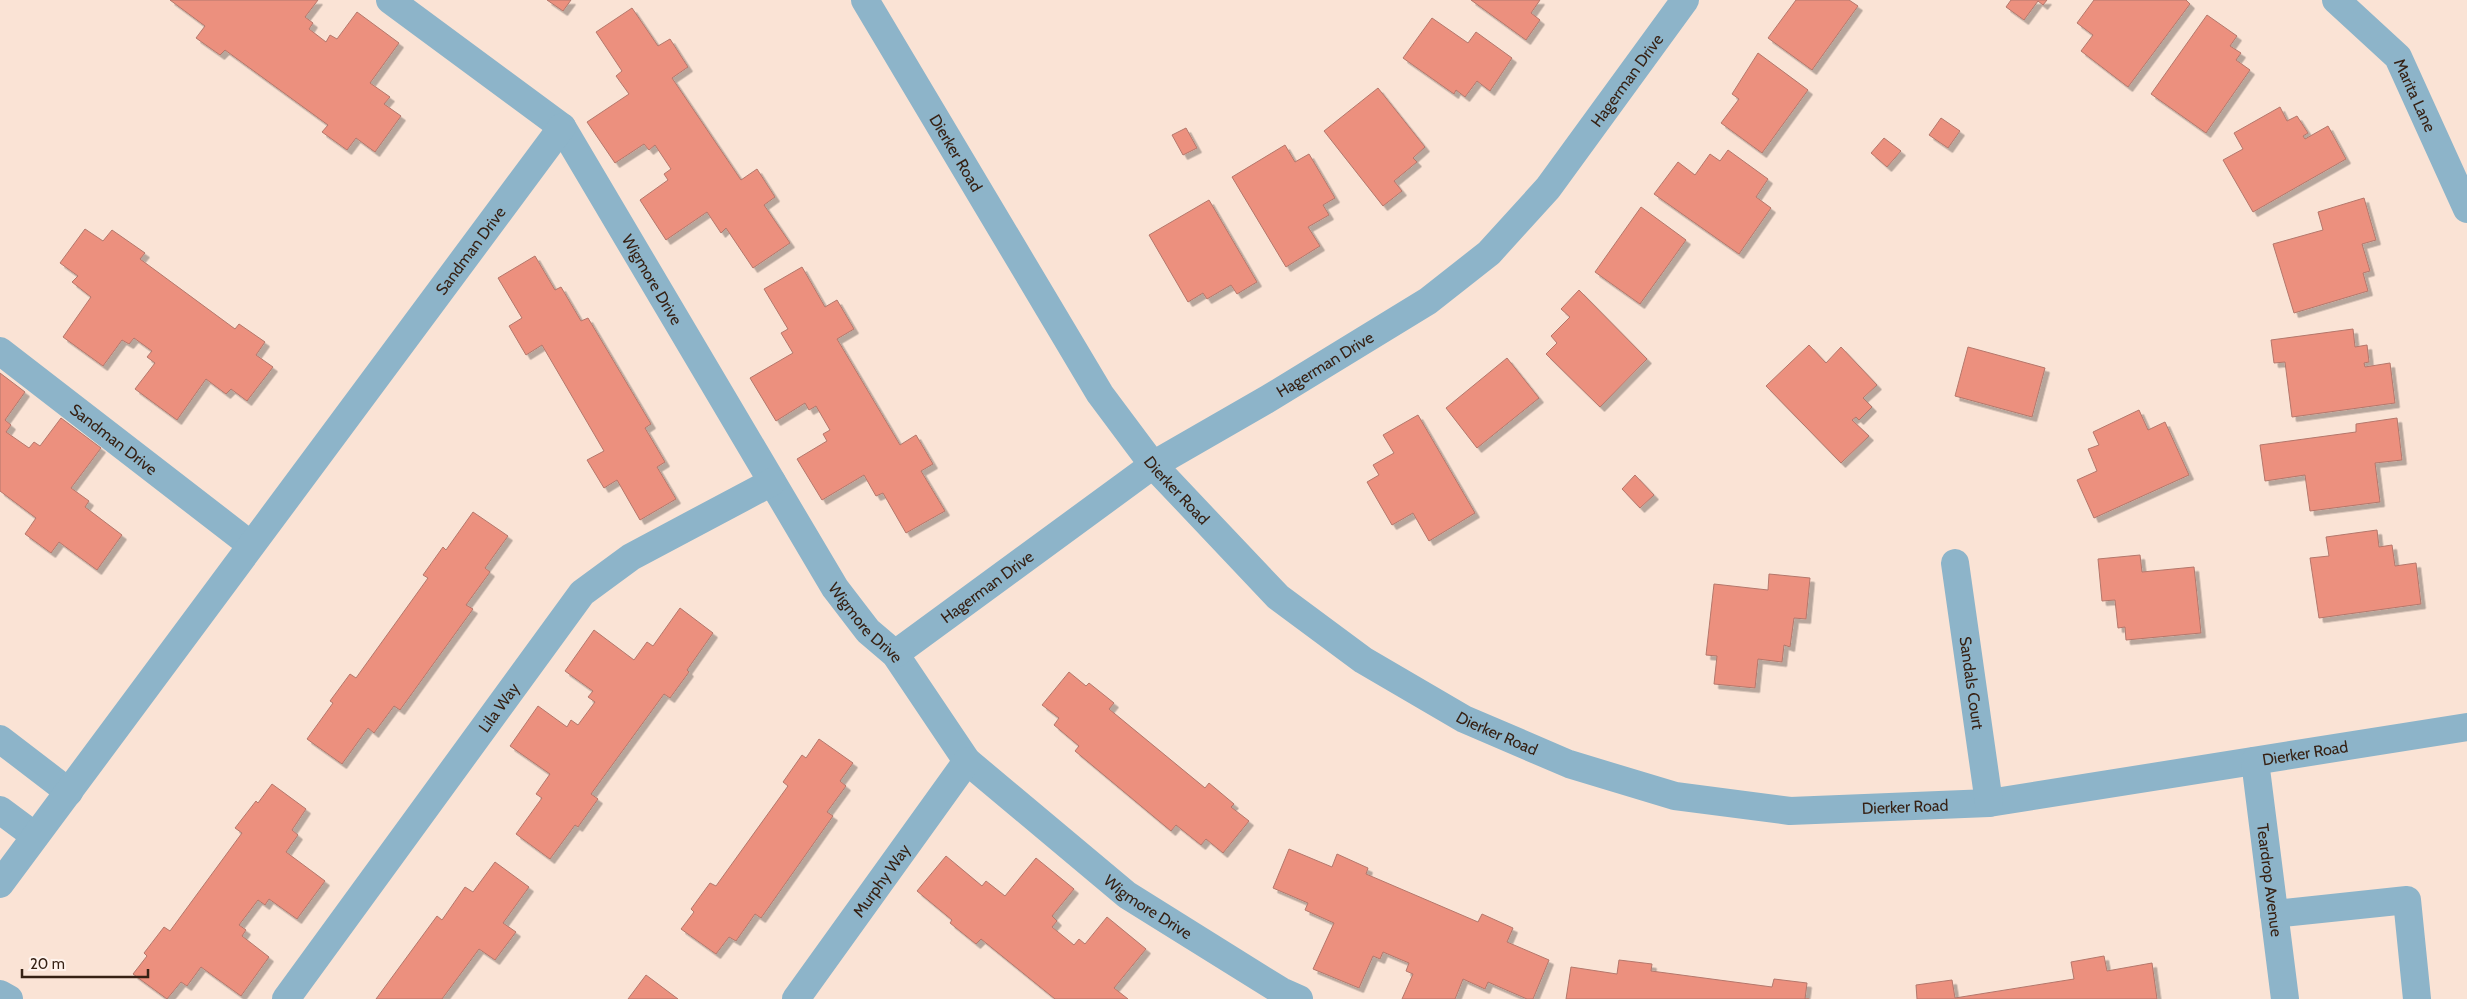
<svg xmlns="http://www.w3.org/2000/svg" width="2467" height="999" font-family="Cabin,sans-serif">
<defs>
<filter id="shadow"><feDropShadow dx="4.5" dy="4.5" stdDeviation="0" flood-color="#0004"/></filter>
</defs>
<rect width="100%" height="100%" fill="#fae3d5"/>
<!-- building -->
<g fill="#ec907e" stroke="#b4776b" filter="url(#shadow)">
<path d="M170,0H318L305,17L313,23L309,29L326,42L330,35L337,39L357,12L399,43L370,83L390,97L384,104L401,116L375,152L356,138L347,150L322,132L328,125L225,50L220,55L196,38L205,26Z"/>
<path d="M547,0H571L563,11Z"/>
<path d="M1471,0H1540L1531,13L1540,20L1526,40Z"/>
<path d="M1796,0H1849L1858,6L1812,70L1768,38Z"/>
<path d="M2011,0H2047L2043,5L2038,1L2024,20L2006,7Z"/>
<path d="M2094,0H2186L2190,4L2128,87L2081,51L2093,35L2077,23Z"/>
<path d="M632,8L658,46L670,39L688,67L672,78L741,180L757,169L775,197L764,205L790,243L753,268L726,228L721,233L707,212L666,240L640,200L668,180L664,174L671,169L655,145L649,150L644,144L615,163L587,122L629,94L616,76L622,71L596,32Z"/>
<path d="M2207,15L2237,36L2230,46L2241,53L2236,60L2250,70L2206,133L2151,94Z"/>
<path d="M1432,18L1468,43L1476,32L1512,58L1490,91L1477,81L1465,97L1456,90L1454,94L1403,58Z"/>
<path d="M1758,53L1808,90L1762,153L1721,123L1739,99L1732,94Z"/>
<path d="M1378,88L1425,147L1413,158L1417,162L1394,181L1402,191L1383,206L1324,131Z"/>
<path d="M2280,107L2287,121L2297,116L2308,133L2303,136L2305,139L2328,126L2346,159L2253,212L2223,160L2243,149L2234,133Z"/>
<path d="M1941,118L1960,131L1948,148L1929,135Z"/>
<path d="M1186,128L1197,148L1183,155L1172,135Z"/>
<path d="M1884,138L1901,151L1887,167L1871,153Z"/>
<path d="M1285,145L1295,162L1309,154L1335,198L1323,205L1329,215L1308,227L1320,246L1286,267L1232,177Z"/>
<path d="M1728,150L1768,179L1756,197L1771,208L1739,254L1654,194L1678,162L1695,175L1710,154L1720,161Z"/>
<path d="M2364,198L2376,240L2362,244L2370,271L2363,273L2368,291L2294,313L2273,244L2323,230L2318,212Z"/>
<path d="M1209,200L1257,282L1237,294L1231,285L1207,299L1203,293L1188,302L1149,235Z"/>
<path d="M1641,207L1686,240L1640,304L1595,272Z"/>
<path d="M85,229L103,241L112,230L145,253L140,259L235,329L239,324L265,342L256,355L273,367L247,401L231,389L226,394L206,379L177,420L135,389L155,363L147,357L152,351L134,338L129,344L122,340L103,366L63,337L91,297L72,282L78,276L60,263Z"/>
<path d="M535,256L555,290L561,287L581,321L588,318L651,424L645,428L665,462L657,467L676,499L640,520L617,480L604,488L587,460L604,451L542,345L526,355L509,326L522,318L498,278Z"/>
<path d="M802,267L825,307L837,300L854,329L837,339L900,445L916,435L933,464L921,471L945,511L906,533L883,493L876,496L864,475L822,500L797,459L827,441L823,434L830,430L816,406L809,410L805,403L776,421L750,378L793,353L781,333L788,329L764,289Z"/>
<path d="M1579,290L1647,359L1600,407L1546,354L1557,343L1551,336L1570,317L1561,309Z"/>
<path d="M2353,329L2355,347L2367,345L2369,362L2364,363L2365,367L2390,363L2395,403L2292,417L2285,362L2274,363L2271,340Z"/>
<path d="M1809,345L1826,363L1841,347L1877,385L1863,398L1872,407L1859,420L1856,417L1852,420L1869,436L1841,463L1766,386Z"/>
<path d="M1968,347L2045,368L2032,417L1955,396Z"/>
<path d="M1507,358L1539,398L1477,448L1446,408Z"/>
<path d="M0,373L25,392L5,420L11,425L6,432L29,448L34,442L40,446L61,418L101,448L71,488L89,501L85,507L122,535L97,570L59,542L51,553L25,534L36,518L0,491Z"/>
<path d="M2139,410L2148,430L2165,422L2189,475L2094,518L2077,480L2097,471L2088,449L2099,445L2093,432Z"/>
<path d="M1418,415L1475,513L1429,541L1413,513L1392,525L1367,482L1379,475L1373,465L1394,453L1383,435Z"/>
<path d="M2397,418L2402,460L2375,463L2380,502L2310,511L2305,475L2265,481L2260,445L2356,432V424Z"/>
<path d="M1635,475L1654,495L1640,508L1622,489Z"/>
<path d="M473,512L508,536L485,568L490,572L466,605L473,609L400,710L394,706L374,733L368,728L342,764L307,739L333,703L330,701L350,674L356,678L428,578L423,575L443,547L446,550Z"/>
<path d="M2377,530L2379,547L2392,545L2395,566L2416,563L2421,604L2319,618L2310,558L2329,556L2326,537Z"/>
<path d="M2140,555L2142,572L2194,567L2201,633L2126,640L2125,627L2118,628L2115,600L2102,601L2098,559Z"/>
<path d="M1769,574L1810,578L1806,619L1794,618L1790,647L1784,645L1782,662L1758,659L1755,688L1714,684L1717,656L1706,655L1714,584L1768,590Z"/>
<path d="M680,608L713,633L687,670L689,672L670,698L664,694L591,794L598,799L578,827L575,825L550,859L516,834L542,798L536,794L550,774L510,746L538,706L567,727L571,720L578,725L595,702L588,697L593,691L565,671L594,630L634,660L647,642L653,646Z"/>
<path d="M1069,672L1086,686L1089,683L1114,703L1109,709L1205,788L1209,783L1234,804L1231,807L1249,821L1223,853L1206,839L1201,845L1176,825L1171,831L1075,751L1079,746L1054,725L1059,718L1042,705Z"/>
<path d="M819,739L853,763L840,781L846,786L827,812L833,816L761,918L755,914L736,941L729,937L716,954L681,929L694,912L691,909L710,883L716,886L788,786L783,782L802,755L806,758Z"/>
<path d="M272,784L306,809L292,830L298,835L286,852L325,881L297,919L269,899L265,905L258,900L239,925L246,930L242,936L269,957L241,996L201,967L187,986L181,982L167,999L133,974L147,956L144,953L164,927L170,931L242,833L235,828L256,801L258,803Z"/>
<path d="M1289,849L1332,867L1337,854L1368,868L1366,874L1478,922L1482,914L1513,928L1507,942L1549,960L1533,999H1527L1488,982L1485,989L1463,979L1455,999H1402L1413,974L1406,971L1409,963L1383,952L1380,959L1373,956L1359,988L1313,969L1334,923L1305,910L1308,903L1273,888Z"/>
<path d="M946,856L982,886L986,881L1005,896L1036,858L1074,889L1052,916L1057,921L1052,927L1074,945L1079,939L1085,944L1107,917L1146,949L1114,988L1128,999H1055L981,939L976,944L950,923L952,920L917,891Z"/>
<path d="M495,862L529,887L503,923L516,932L495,960L479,949L442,999H376L437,916L442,920L465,887L473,892Z"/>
<path d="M2104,956L2107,971L2152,963L2157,999H1917L1916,985L1952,980L1955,998L2074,979L2071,962Z"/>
<path d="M1619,960L1652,964L1651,971L1772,987L1774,979L1807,983L1805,999H1809H1566L1571,967L1617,974Z"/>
<path d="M646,975L678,999H628Z"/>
</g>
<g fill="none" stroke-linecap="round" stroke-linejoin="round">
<!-- minor -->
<g stroke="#8db4c9" stroke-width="28">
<path id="s1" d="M390,0L562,127L835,588L868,631L895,654L967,761L1127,895L1281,991L1299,999"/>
<path id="s2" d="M865,0L1100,394L1153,465L1278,597L1363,660L1464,719L1569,764L1675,796L1790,811L1989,803L2467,727"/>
<path id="s3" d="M2336,0L2398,57L2467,209"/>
<path id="s4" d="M0,351L251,545"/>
<path id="s5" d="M1955,563L1989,803"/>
<path id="s6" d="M895,654L1153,465L1266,400L1428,301L1489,253L1548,188L1685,0"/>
<path d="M0,739L69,792"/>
<path id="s7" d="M2255,761L2285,999"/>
<path d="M0,810L35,836"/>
<path id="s8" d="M0,884L562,127"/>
<path d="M2274,914L2407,900L2417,999"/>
<path d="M0,994L9,999"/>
<path id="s9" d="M286,999L582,593L631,557L772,482"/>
<path id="s10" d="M796,999L967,761"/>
</g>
</g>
<g text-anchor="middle" stroke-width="4" stroke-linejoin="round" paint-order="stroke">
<!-- street labels -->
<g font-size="16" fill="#362114" stroke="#fff3ec">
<text dy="6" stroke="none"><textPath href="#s6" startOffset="939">Hagerman Drive</textPath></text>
<text dy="6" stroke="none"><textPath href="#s3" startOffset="126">Marita Lane</textPath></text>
<text dy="6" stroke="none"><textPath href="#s2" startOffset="178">Dierker Road</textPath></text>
<text dy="6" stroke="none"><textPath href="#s8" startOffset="789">Sandman Drive</textPath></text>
<text dy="6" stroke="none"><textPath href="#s1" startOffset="391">Wigmore Drive</textPath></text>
<text dy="6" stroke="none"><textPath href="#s6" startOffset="519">Hagerman Drive</textPath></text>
<text dy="6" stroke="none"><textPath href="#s4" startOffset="144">Sandman Drive</textPath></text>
<text dy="6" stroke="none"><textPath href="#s2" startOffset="582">Dierker Road</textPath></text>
<text dy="6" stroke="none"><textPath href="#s6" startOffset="114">Hagerman Drive</textPath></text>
<text dy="6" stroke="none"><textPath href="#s1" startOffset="796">Wigmore Drive</textPath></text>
<text dy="6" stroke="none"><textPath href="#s5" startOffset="121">Sandals Court</textPath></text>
<text dy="6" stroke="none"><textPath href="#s9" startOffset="361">Lila Way</textPath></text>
<text dy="6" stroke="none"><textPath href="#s2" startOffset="988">Dierker Road</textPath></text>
<text dy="6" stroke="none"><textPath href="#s2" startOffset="1812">Dierker Road</textPath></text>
<text dy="6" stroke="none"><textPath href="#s2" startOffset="1408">Dierker Road</textPath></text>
<text dy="6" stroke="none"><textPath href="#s10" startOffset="146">Murphy Way</textPath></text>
<text dy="6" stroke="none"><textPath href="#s7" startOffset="120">Teardrop Avenue</textPath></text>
<text dy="6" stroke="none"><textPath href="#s1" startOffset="1201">Wigmore Drive</textPath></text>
</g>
</g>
<!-- scale -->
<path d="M22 969v8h126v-8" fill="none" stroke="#362114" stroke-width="2.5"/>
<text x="30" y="969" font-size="15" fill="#362114" stroke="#fff3ec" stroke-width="4" paint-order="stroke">20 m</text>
</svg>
